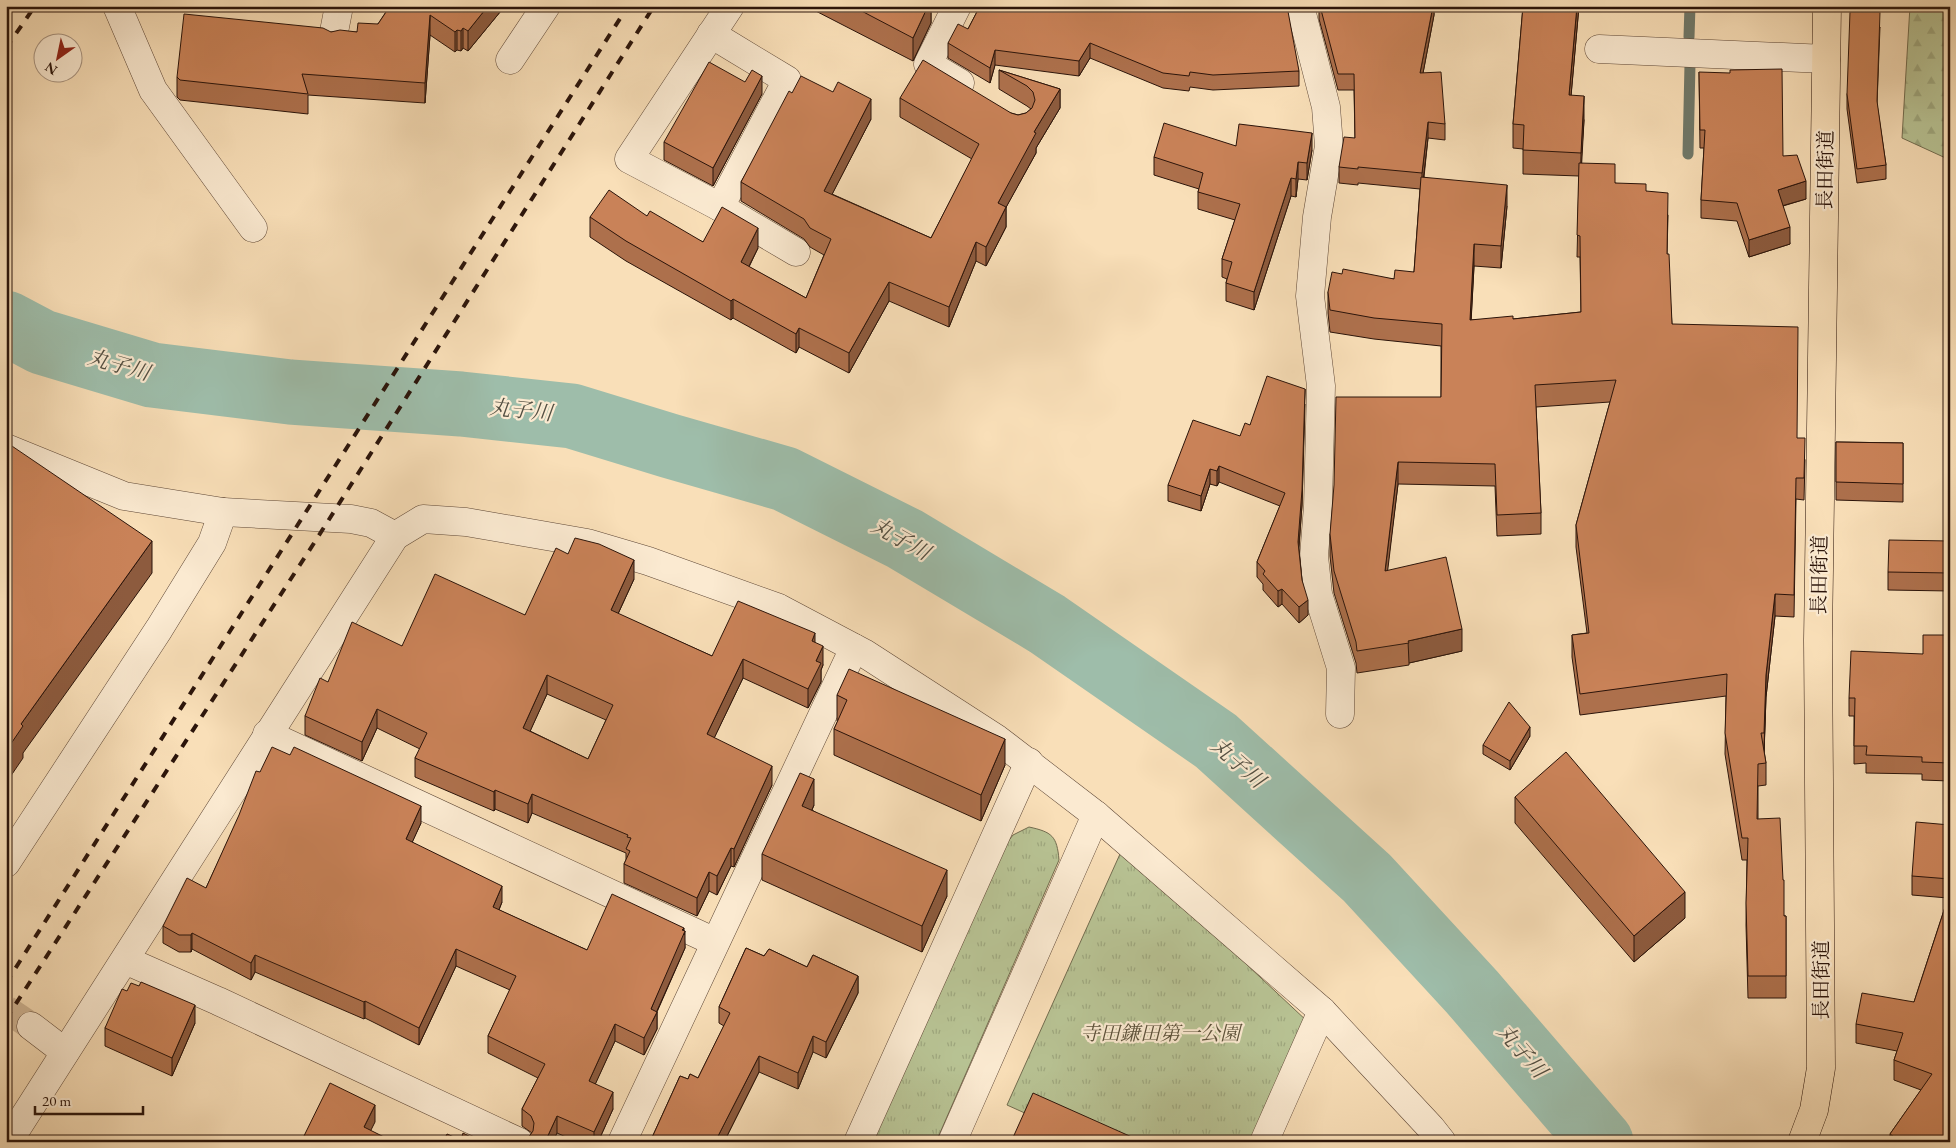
<svg xmlns="http://www.w3.org/2000/svg" width="1956" height="1148" font-family="'EB Garamond','Noto Serif JP',serif">
<defs>
<pattern id="grass-tufts" width="24" height="20" patternUnits="userSpaceOnUse" patternTransform="scale(1.25)"><rect width="24" height="20" fill="#b8c394"/><path d="M3 7l-1-3M5 7V3M7 7l1-3M15 17l-1-3M17 17v-4M19 17l1-3" fill="none" stroke="#9ea77e"/></pattern>
<pattern id="forest-firs" width="22" height="20" patternUnits="userSpaceOnUse" patternTransform="scale(1.25)"><rect width="22" height="20" fill="#b8c394"/><path d="M5 1l3.5 6h-7zM16 11l3.5 6h-7z" fill="#9ea77e"/></pattern>
</defs>
<rect width="100%" height="100%" fill="#f9dfb8"/>
<filter id="stains"><feTurbulence type="fractalNoise" baseFrequency=".004" numOctaves="4"/><feColorMatrix values="0 0 0 0 .2 0 0 0 0 .09 0 0 0 0 .02 0 0 0 .5 -.17"/></filter>
<radialGradient id="worn" r=".72"><stop offset=".6" stop-color="#630" stop-opacity="0"/><stop offset="1" stop-color="#630" stop-opacity=".3"/></radialGradient>
<!-- grass -->
<g fill="url(#grass-tufts)" stroke="#726c4f">
<path d="M1029,827C1052,832 1057,836 1059,860L936,1142H870L1003,848L1013,835Z"/>
<path d="M1120,854L1245,963L1308,1022L1253,1142H1089L1007,1105Z"/>
</g>
<!-- forest -->
<path fill="url(#forest-firs)" stroke="#726c4f" d="M1910,6H1950V160L1902,138Z"/>
<g fill="none" stroke-linecap="round" stroke-linejoin="round">
<!-- stream -->
<g stroke="#70796a" stroke-width="11">
<path d="M1689,37L1690,6"/>
<path d="M1688,154L1690,64"/>
</g>
<!-- river -->
<path stroke="#9ebdaa" stroke-width="65" d="M6,323L42,342L152,375L290,392L461,404L572,416L670,446L785,479L905,539L1047,624L1216,741L1367,878L1472,992L1601,1142"/>
<!-- minor-tunnel -->
<path stroke="#d0b695" stroke-width="28" stroke-dasharray="28 14" stroke-linecap="butt" d="M6,1009L31,1026"/>
<defs>
<g id="minor">
<path d="M117,6L153,90L253,228"/>
<path d="M730,6L629,159L720,207L796,252"/>
<path d="M957,6L928,64L960,83"/>
<path d="M1300,6L1326,107L1329,146L1317,217L1310,296L1321,386L1318,506L1314,556L1318,594L1341,668L1340,714"/>
<path d="M711,34L787,80L720,207"/>
<path d="M333,37L339,6"/>
<path d="M1599,49L1826,59"/>
<path d="M510,60L546,6"/>
<path d="M6,448L124,496L223,512L351,519L371,523L395,536"/>
<path d="M267,734L715,942"/>
<path d="M6,863L159,629L212,543L223,512"/>
<path d="M125,960L218,1001L519,1142"/>
<path d="M31,1026L65,1052"/>
<path d="M8,1142L395,536L423,519L466,522L587,543L648,561L779,608L864,653L997,739L1096,815L1322,1011L1431,1128L1442,1142"/>
<path d="M622,1142L854,648"/>
<path d="M858,1142L1029,762"/>
<path d="M952,1142L1096,815"/>
<path d="M1264,1142L1322,1011"/>
</g>
<path id="major" d="M1802,1142L1814,1110L1821,1068L1818,640L1827,6"/>
</defs>
<!-- minor casing -->
<use href="#minor" stroke="#5e4736" stroke-width="29"/>
<!-- major casing -->
<use href="#major" stroke="#2b140a" stroke-width="29"/>
<!-- minor -->
<use href="#minor" stroke="#fbead1" stroke-width="28"/>
<!-- major -->
<use href="#major" stroke="#f9dfb8" stroke-width="28"/>
<!-- rail -->
<g stroke="#2b140a" stroke-width="4" stroke-dasharray="9 9" stroke-linecap="butt">
<path d="M6,16L13,6"/>
<path d="M6,48L35,6"/>
<path d="M6,983L628,6"/>
<path d="M6,1019L316,540L654,6"/>
</g>
</g>
<!-- wall -->
<g fill="#ad704c" stroke="#2b140a" fill-rule="evenodd">
<path d="M390,6H505L468,51L463,48L461,51L457,50L455,52L430,35L425,103L308,95V114L180,100L177,97V77L331,32H357L378,24Z"/>
<path d="M806,6H931V23L913,61Z"/>
<path d="M980,6L1299,71V86L1213,90L1190,87L1189,91L1163,88L1090,58L1079,76L995,65L990,83L948,58V43L968,29Z"/>
<path d="M1319,6H1434V15L1423,73L1445,124V140L1428,138L1424,177L1507,206L1501,268L1474,266L1471,320L1513,319L1581,312L1580,257H1577L1579,176L1523,174V149L1513,148V124L1523,6H1579L1571,95L1584,120L1581,163L1615,183L1646,191L1668,215L1667,254L1672,324L1797,438L1805,460L1804,500L1796,499L1794,617L1775,616L1766,697L1764,751L1766,763V785L1758,786V819L1784,916H1786V998H1748L1746,925L1747,860H1742L1725,754L1726,696L1580,715L1572,657V635L1587,633L1576,547V525L1610,402L1536,407L1541,513V534L1497,536L1495,486L1398,484L1387,571L1462,651L1409,663V665L1357,673L1356,663L1334,593L1330,556V534L1441,397V346L1374,339L1330,332L1328,313V292L1342,274L1394,279L1414,272L1420,189L1358,183V185L1339,183V167L1355,138L1354,90H1338L1319,19Z"/>
<path d="M1880,27L1877,104L1886,165V179L1857,183L1847,109V94Z"/>
<path d="M999,70L1060,89V108L1036,148V153L1006,207V227L986,266L976,261L949,327L889,301L849,373L799,347L796,353L733,318L731,320L626,261L590,237V217L647,216L703,242L758,248L749,267L806,298L824,255L810,247L804,239L741,201V182L792,93L871,119L832,194L931,238L972,159L900,117V98L1011,113L1018,115L1026,113L1031,109L1027,106L999,89Z"/>
<path d="M1699,72L1783,156L1806,199L1783,206L1790,244L1749,257L1737,221L1701,218V200L1704,148H1700Z"/>
<path d="M762,94L713,186L664,160V142Z"/>
<path d="M1236,146L1312,150L1307,180L1298,179L1296,197L1291,196L1254,310L1226,301V283L1227,279L1222,277V259L1235,220L1198,209V192L1199,189L1154,175V157Z"/>
<path d="M1305,404L1302,505L1299,548L1302,580L1308,615L1299,623L1282,604L1278,607L1263,590V584L1257,577V562L1280,506L1219,482L1217,486L1210,484L1201,511L1168,501V485L1240,436L1250,425Z"/>
<path d="M1836,442L1903,443V502L1836,500Z"/>
<path d="M1950,541V591L1888,590V572Z"/>
<path d="M568,554L634,579L618,614L712,656L815,643L823,665L821,670V682L808,708L743,678L714,738L772,785L734,867L731,866L717,895L709,891L697,916L624,883V864L626,860V853L532,813L528,823L495,809L494,811L415,777V758L420,749L377,728L362,761L305,735V716L328,682L402,646L525,615ZM547,694L606,720L588,759L530,731Z"/>
<path d="M1950,635V781L1922,780V774L1866,773V763L1854,764V716H1849V698L1923,654Z"/>
<path d="M837,695L1005,765L981,821L834,755V729L838,721H837Z"/>
<path d="M1530,736L1510,770L1483,754V745Z"/>
<path d="M290,755L421,823L412,842L502,902L499,910L587,950L684,931L685,948L657,1012V1029L644,1055L615,1041L595,1084L613,1109L598,1142H577L557,1133L520,1141L528,1138L532,1133L522,1126V1109L538,1078L488,1053V1036L510,990L456,966L419,1045L365,1018L364,1019L255,972L251,980L192,949L191,952H179L163,943V926L206,888L260,772Z"/>
<path d="M1515,797L1685,918L1634,962L1515,823Z"/>
<path d="M814,805L812,810L947,896L922,952L762,880V854Z"/>
<path d="M1950,825V1142H1890V1134L1921,1090L1894,1080V1060L1897,1051L1856,1043V1024L1914,1002L1948,898L1912,895V876Z"/>
<path d="M746,948L764,956L769,949L807,967L813,955L858,976V993L826,1058L813,1052L798,1089L759,1072L724,1142H650L680,1076L688,1079L690,1074L698,1078L724,1026L719,1023V1007Z"/>
<path d="M127,991L195,1023L172,1076L105,1046V1028Z"/>
</g>
<!-- shaded-wall -->
<g fill="#8d5b3e" stroke="#2b140a">
<path d="M488,6H505L468,51V31Z"/>
<path d="M928,6H931V23L913,61V38Z"/>
<path d="M1433,6H1434V15L1420,89V73Z"/>
<path d="M1577,6H1579L1569,119V95Z"/>
<path d="M430,15V35L425,103V83Z"/>
<path d="M463,28V48L461,51V31Z"/>
<path d="M457,30V50L455,52V32Z"/>
<path d="M1090,43V58L1079,76V61Z"/>
<path d="M995,50V65L990,83V68Z"/>
<path d="M762,76V94L713,186V168Z"/>
<path d="M1060,89V108L1036,148V153L998,222V203L1034,132Z"/>
<path d="M1584,96V120L1581,176V153Z"/>
<path d="M871,99V119L824,210V191Z"/>
<path d="M1428,122V138L1422,190V173Z"/>
<path d="M1312,133V150L1307,180V163Z"/>
<path d="M1298,162V179L1296,197V179Z"/>
<path d="M1291,178V196L1254,310V292Z"/>
<path d="M1806,181V199L1778,207V190Z"/>
<path d="M1507,185V206L1501,268V246Z"/>
<path d="M1006,207V227L986,266V247Z"/>
<path d="M1790,227V244L1749,257V240Z"/>
<path d="M758,228V248L741,282V262Z"/>
<path d="M976,242V261L949,327V307Z"/>
<path d="M1474,244V266L1470,342V320Z"/>
<path d="M889,282V301L849,373V353Z"/>
<path d="M733,299V318L731,320V301Z"/>
<path d="M799,328V347L796,353V334Z"/>
<path d="M1305,389L1302,505L1298,557V542Z"/>
<path d="M1398,462V484L1385,593V571Z"/>
<path d="M1219,466V482L1217,486V471Z"/>
<path d="M1210,469V484L1201,511V496Z"/>
<path d="M152,541V573L23,753V758L6,783V751L21,724Z"/>
<path d="M634,560V579L611,629V610Z"/>
<path d="M1282,589V604L1278,607V591Z"/>
<path d="M1775,594V616L1766,697L1764,755L1766,675Z"/>
<path d="M1308,600V615L1299,623V607Z"/>
<path d="M1462,629V651L1409,663L1408,641Z"/>
<path d="M815,633V652L812,641Z"/>
<path d="M823,646V665L821,670V682L808,708V689L816,661Z"/>
<path d="M743,659V678L707,753V734Z"/>
<path d="M547,675V694L523,747V728Z"/>
<path d="M377,709V728L362,761V742Z"/>
<path d="M1530,727V736L1510,770V761Z"/>
<path d="M1005,739V765L981,821V795Z"/>
<path d="M772,766V785L734,867V849Z"/>
<path d="M814,779V805L802,832V806Z"/>
<path d="M495,790V809L494,811V792Z"/>
<path d="M532,794V813L528,823V804Z"/>
<path d="M421,806V823L406,856V839Z"/>
<path d="M731,848V866L717,895V876Z"/>
<path d="M947,870V896L922,952V926Z"/>
<path d="M709,872V891L697,916V898Z"/>
<path d="M502,886V902L493,924V907Z"/>
<path d="M1685,892V918L1634,962V936Z"/>
<path d="M684,928V935L685,931V948L652,1022L657,1012V1029L644,1055V1038L651,1009Z"/>
<path d="M192,933V949L191,952V935Z"/>
<path d="M456,949V966L419,1045V1028Z"/>
<path d="M255,955V972L251,980V963Z"/>
<path d="M858,976V993L826,1058V1042Z"/>
<path d="M365,1001V1018L364,1019V1002Z"/>
<path d="M195,1005V1023L172,1076V1058Z"/>
<path d="M615,1024V1041L589,1098V1081Z"/>
<path d="M813,1036V1052L798,1089V1073Z"/>
<path d="M759,1056V1072L724,1142H715Z"/>
<path d="M613,1092V1109L598,1142H594V1132Z"/>
<path d="M375,1105V1122L365,1142L364,1127Z"/>
<path d="M557,1116V1133L553,1142H545Z"/>
</g>
<!-- building -->
<g fill="#c98258" stroke="#2b140a" fill-rule="evenodd">
<path d="M390,6H488L468,31L463,28L461,31L457,30L455,32L430,15L425,83L302,74L308,94L180,80L177,77L184,14L323,28L331,32L340,30L357,32L358,23L378,24Z"/>
<path d="M852,6H928L913,38Z"/>
<path d="M980,6H1287L1299,71L1213,75L1190,72L1189,76L1163,73L1090,43L1079,61L995,50L990,68L948,43L958,24L968,29Z"/>
<path d="M1320,6H1433L1420,73L1441,72L1445,124L1428,122L1422,173L1358,167V169L1339,167L1344,137L1355,138L1354,74H1338Z"/>
<path d="M1523,6H1577L1569,95L1584,96L1581,153L1523,150L1524,125L1513,124Z"/>
<path d="M1850,12H1880L1877,101L1886,165L1857,169L1847,94Z"/>
<path d="M923,60L1011,113L1018,115L1026,113L1032,108L1035,100L1033,92L1027,86L999,70L1060,89L1034,132L1036,133L998,203L1006,207L986,247L976,242L949,307L889,282L849,353L799,328L796,334L733,299L731,301L626,241L590,217L609,190L647,216L650,211L703,242L722,207L758,228L741,262L806,298L831,239L810,228L804,219L741,182L789,91L792,93L801,76L833,92L838,82L871,99L824,191L931,238L979,144L900,98Z"/>
<path d="M709,62L745,82L752,70L762,76L713,168L664,142Z"/>
<path d="M1782,69L1783,156L1797,155L1806,181L1778,190L1790,227L1749,240L1737,203L1701,200L1705,130H1700L1699,72L1730,73V70Z"/>
<path d="M1164,123L1236,146L1239,124L1312,133L1307,163L1298,162L1296,179L1291,178L1254,292L1226,283L1232,262L1222,259L1240,204L1198,192L1203,173L1154,157Z"/>
<path d="M1579,163L1615,164V183L1646,184V191L1668,193L1667,254H1669L1672,324L1798,327L1797,438H1805L1804,478H1796L1794,595L1775,594L1766,675L1764,733H1761L1766,763L1758,764L1757,819L1780,818L1783,880H1784V916H1786V976H1748L1746,903L1748,838H1742L1725,733L1727,674L1580,694L1572,635L1589,633L1576,525L1616,380L1535,385L1541,513L1497,515L1495,464L1398,462L1385,571L1446,557L1462,629L1408,641L1409,643L1357,651L1356,642L1334,571L1330,534L1334,485L1336,397H1441L1442,324L1374,318L1330,310L1328,292L1332,272L1342,274L1343,269L1394,279L1395,270L1414,272L1421,177L1507,185L1501,246L1474,244L1470,320L1513,316V319L1581,312L1580,236L1577,235Z"/>
<path d="M1267,376L1305,389L1302,490L1298,542L1302,580L1308,600L1299,607L1282,589L1278,591L1263,574L1265,571L1257,562L1285,493L1219,466L1217,471L1210,469L1201,496L1168,485L1193,420L1240,436L1245,423L1250,425Z"/>
<path d="M6,442L152,541L21,724L23,726L6,751Z"/>
<path d="M1836,442L1903,443V484L1836,482Z"/>
<path d="M575,538L599,544L634,560L611,610L712,656L738,601L815,633L812,641L823,646L816,661L821,663L808,689L743,659L707,734L772,766L734,849L731,848L717,876L709,872L697,898L624,864L630,851L626,849L631,838L627,837L628,835L532,794L528,804L495,790L494,792L415,758L427,733L377,709L362,742L305,716L320,678L328,682L352,622L402,646L435,574L525,615L556,548L568,554ZM547,675L613,705L588,759L523,728Z"/>
<path d="M1889,540L1950,541V573L1888,572Z"/>
<path d="M1923,635H1950V763L1922,762V757L1866,755L1867,746H1854L1855,698H1849L1851,651L1923,654Z"/>
<path d="M849,669L1005,739L981,795L834,729L847,700L837,695Z"/>
<path d="M1509,702L1530,727L1510,761L1483,745Z"/>
<path d="M272,747L290,755L294,747L421,806L406,839L502,886L493,907L587,950L612,894L684,928L682,930L685,931L651,1009L657,1012L644,1038L615,1024L589,1081L613,1092L594,1132L557,1116L545,1142H505L508,1137L520,1141L528,1138L533,1131L534,1123L531,1116L522,1109L545,1064L488,1036L516,976L456,949L419,1028L365,1001L364,1002L255,955L251,963L192,933L191,935H179L163,926L187,878L206,888L239,815L256,771L260,772Z"/>
<path d="M1566,752L1685,892L1634,936L1515,797Z"/>
<path d="M800,773L814,779L802,806L947,870L922,926L762,854Z"/>
<path d="M1916,822L1950,825V879L1912,876Z"/>
<path d="M1950,892V1142H1901L1890,1134L1932,1074L1894,1060L1903,1033L1856,1024L1862,993L1914,1002Z"/>
<path d="M746,948L764,956L769,949L807,967L813,955L858,976L826,1042L813,1036L798,1073L759,1056L715,1142H650L680,1076L688,1079L690,1074L698,1078L730,1013L719,1007Z"/>
<path d="M141,982L195,1005L172,1058L105,1028L122,989L127,991L131,983L139,986Z"/>
<path d="M330,1083L375,1105L364,1127L394,1142H301Z"/>
<path d="M1033,1093L1143,1142H1011Z"/>
<path d="M463,1133L480,1142H443L447,1134L461,1140Z"/>
</g>
<g text-anchor="middle" stroke-width="4.5" stroke-linejoin="round" paint-order="stroke">
<!-- street labels -->
<g font-size="20" fill="#2b140a" stroke="#fbead1">
<text transform="translate(1825 170) rotate(-89)" y="7">長田街道</text>
<text transform="translate(1819 575) rotate(-89)" y="7">長田街道</text>
<text transform="translate(1821 980) rotate(-90)" y="7">長田街道</text>
</g>
<!-- park labels -->
<g font-size="20" font-style="italic" fill="#5c513a" stroke="#fbead1">
<text x="1160" y="1040">寺田鎌田第一公園</text>
</g>
<!-- water labels -->
<g font-size="21" font-style="italic" fill="#534f42" stroke="#fbead1">
<text transform="translate(119 365) rotate(16)" y="7">丸子川</text>
<text transform="translate(521 410) rotate(6)" y="7">丸子川</text>
<text transform="translate(901 539) rotate(29)" y="7">丸子川</text>
<text transform="translate(1238 763) rotate(41)" y="7">丸子川</text>
<text transform="translate(1522 1051) rotate(49)" y="7">丸子川</text>
</g>
</g>
<!-- margin -->
<rect width="1956" height="1148" fill="none" stroke="#f9dfb8" stroke-width="25"/>
<rect x="8" y="8" width="1941" height="1133" fill="none" stroke="#2b140a" stroke-width="2.5"/>
<rect x="12" y="12" width="1931" height="1123" fill="none" stroke="#2b140a"/>
<!-- north arrow -->
<g transform="translate(58 58) rotate(213)"><circle r="24" fill="#fbead1" stroke="#a89481"/>
<path d="M0-4L9 19L0 12L-9 19Z" fill="#8f2418"/>
<text y="-8" font-size="14" font-weight="bold" text-anchor="middle" fill="#2b140a">N</text>
</g>
<!-- scale -->
<path d="M35 1106v8h108v-8" fill="none" stroke="#2b140a" stroke-width="2.5"/>
<text x="42" y="1106" font-size="15" fill="#2b140a" stroke="#fbead1" stroke-width="4" paint-order="stroke">20 m</text>
<rect width="100%" height="100%" filter="url(#stains)"/>
<rect width="100%" height="100%" fill="url(#worn)"/>
</svg>
